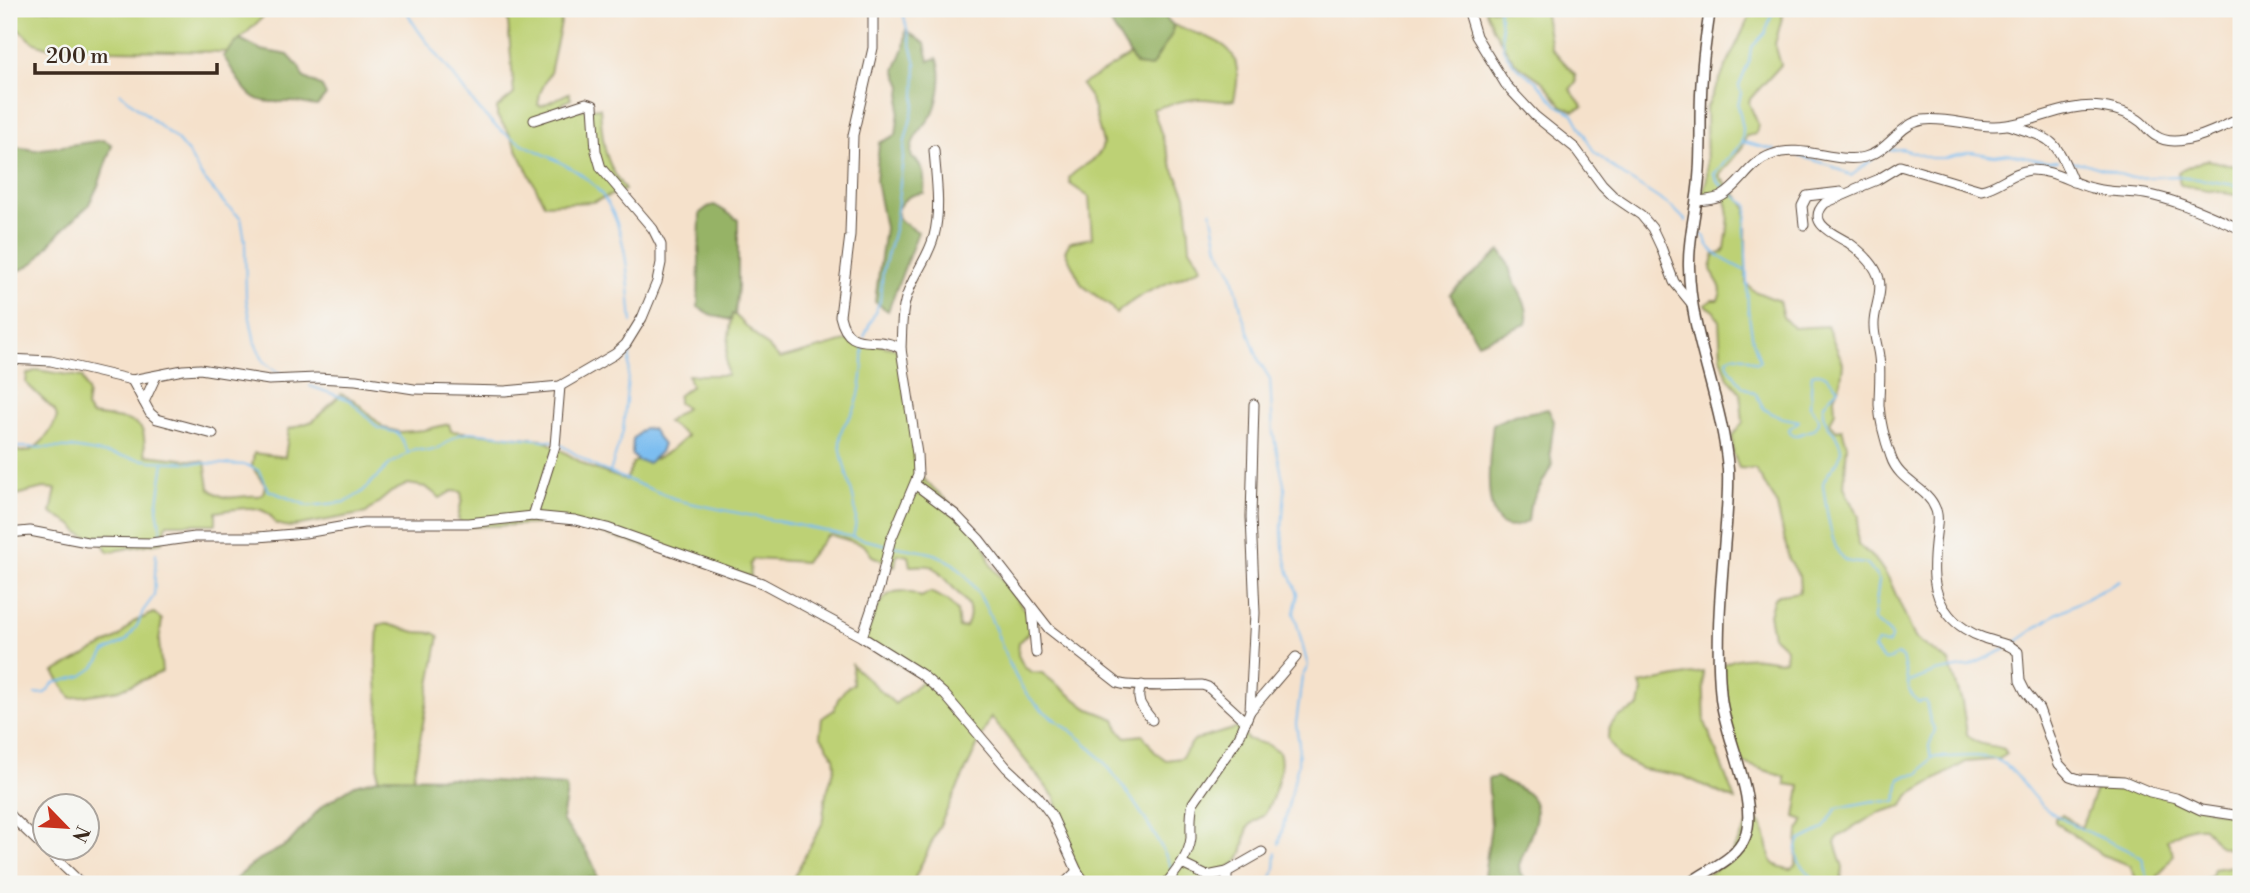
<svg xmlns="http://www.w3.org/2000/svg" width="2250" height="893" font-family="'Libre Bodoni',serif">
<rect width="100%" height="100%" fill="#f6f6f2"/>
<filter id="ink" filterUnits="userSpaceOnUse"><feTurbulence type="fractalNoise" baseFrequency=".0143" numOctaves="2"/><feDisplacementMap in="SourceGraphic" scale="14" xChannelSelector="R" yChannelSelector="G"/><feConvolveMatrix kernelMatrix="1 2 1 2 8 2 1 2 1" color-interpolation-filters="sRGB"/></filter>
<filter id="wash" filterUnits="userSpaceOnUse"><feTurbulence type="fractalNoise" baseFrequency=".00686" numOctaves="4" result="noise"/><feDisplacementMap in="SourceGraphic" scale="28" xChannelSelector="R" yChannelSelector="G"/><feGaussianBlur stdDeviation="1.57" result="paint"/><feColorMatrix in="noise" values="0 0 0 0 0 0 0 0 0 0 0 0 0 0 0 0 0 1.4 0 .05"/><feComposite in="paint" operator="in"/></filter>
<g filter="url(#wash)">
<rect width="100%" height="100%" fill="#f5e1cb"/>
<!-- green -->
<g fill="#bdd174" stroke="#7c7e49" stroke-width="2">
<path d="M9,9H271L227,52L112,50L85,45L50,48L35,43L9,22Z"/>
<path d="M507,9H564L550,73L540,93L538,105L541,106L569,93L571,99L564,102L559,108L564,111L600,108C603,144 603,159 625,190L593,202L544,204L509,133L497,116V108L514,94Z"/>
<path d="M1485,9H1544L1551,48L1575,74L1576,83L1570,89L1583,107L1574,111L1562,106L1543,82L1514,62L1494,30Z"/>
<path d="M1753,9H1778L1783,14L1775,44L1781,65L1750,99L1749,103L1758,124L1756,134L1746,136L1743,146L1719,176L1742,201L1746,208V283L1754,291L1779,301L1783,317L1793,328L1827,326L1843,363L1841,381L1834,397L1835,412L1830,423L1836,430L1842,429L1847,445L1844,486L1848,497L1859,516L1857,535L1858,544L1878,563L1889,579L1915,638L1949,662L1962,702L1967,734C1977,747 1990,744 2004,749L2007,754L1999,759L1966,762L1908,796L1903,806L1878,813L1838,837L1835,843L1843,867L1841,884H1692L1726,863L1751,819L1760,822C1776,846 1758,867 1792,869L1796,864L1798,832L1804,820L1795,817L1800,786L1785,784V777L1740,762L1730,731L1721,666C1735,656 1751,656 1768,659C1776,660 1778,662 1785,660L1786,648L1773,636L1769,614L1774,598L1779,595L1800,592L1799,576L1789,559L1776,502L1755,469L1739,468L1733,453L1732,436L1743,422L1740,392L1728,378L1721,357L1719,321L1713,310L1705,305L1712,300H1718C1726,286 1715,282 1711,269L1714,255L1722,253L1725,249C1727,230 1734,208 1721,193L1711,197L1702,196L1707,178L1706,109Z"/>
<path d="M1173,25C1218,42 1248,42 1234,100C1222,103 1211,98 1199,99C1183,99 1168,105 1153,109L1172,166L1186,195L1190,248L1202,267C1173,283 1141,290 1116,314L1111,307L1082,285L1065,251L1070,242L1092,238L1089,197L1070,184L1069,178C1080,164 1100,163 1103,143L1091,99L1081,85L1131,55L1136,65L1172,34Z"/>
<path d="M2208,160L2241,167V196L2180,185L2178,172L2202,161Z"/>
<path d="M732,314L735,315L780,359L853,339L897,349L921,477L966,518L977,533L984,543L991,565L1036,625L1019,642L1018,655L1024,667L1032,672L1042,673L1087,708L1115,719L1118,729L1126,737L1143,735L1155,752L1166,760L1181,758L1194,740L1241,727L1247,739L1268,745L1279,752C1285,766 1273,802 1264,814C1259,820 1251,821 1248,828C1243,840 1246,854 1235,863C1226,871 1211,873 1200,876L1203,884H1083L1079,878L1055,798L991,717L912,884H790L822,824L826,795L835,766L834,757L820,735L822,718L834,710L838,699L846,688L853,684L852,665L895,704L921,682L922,678L864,643C874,613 882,577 921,597L930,592L947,600L957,611L959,628L966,627C969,621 971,612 968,605C967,602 935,568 933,567C926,564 917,566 910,566L908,556L897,554L895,566L872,556L864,545L831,535L826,537L805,562L753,559L750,565L751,577L567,523L464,527L458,519L462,498L461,492L452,491L440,498L426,487L408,484L391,492L366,513L289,527L276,524C265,500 237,509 216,512V524H167L162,542L108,552L101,541L79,533L74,526L51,513L56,489L43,488L9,497V446C29,464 50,436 57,417L55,411L26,383L27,374L37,370L82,377L88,394L86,407L91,415C104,418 138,416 143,432C145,439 144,447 146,455L205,462L209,488C228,505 237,494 259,496L263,493L265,485L252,467L254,453L285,457L289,429L313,421L341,394L354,400L384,428L400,432L424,430L449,424L451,431L542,439L591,468L626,480L633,463L638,460L655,459L671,450L687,436L667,422L686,408L678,403V396L691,386L688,375H727L726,359Z"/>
<path d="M154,613L162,620L159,642L162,672L119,690L71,698L54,672L119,637L133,622Z"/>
<path d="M387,624L415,632L434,633L439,636L413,778L378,779L379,711L376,663L378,625Z"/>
<path d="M1703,672L1705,722L1735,800L1683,776L1642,769L1620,758L1608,740C1607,718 1624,714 1639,707L1642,691L1640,684Z"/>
<path d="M2099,782L2124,784L2241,818V853L2219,846L2204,827C2190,825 2178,833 2167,840L2174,855L2158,876L2159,882L2175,884H2138L2130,865L2102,855L2055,822V818L2062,815L2081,828Z"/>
<path d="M2241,865V884H2197L2212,876L2214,869Z"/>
</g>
<!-- forest -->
<g fill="#96b366" stroke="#686e42" stroke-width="2">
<path d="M1102,9H1166L1167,19L1173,25L1172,34L1151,67L1136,65Z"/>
<path d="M906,30L925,44L929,61L937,58C944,72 939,100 933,113C925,128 907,139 912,158C925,164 925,180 924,193C911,194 903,198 897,210L899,220L918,232L888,311L875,302L885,228L876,181L879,143L896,135L902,86L895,70L904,48Z"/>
<path d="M240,39L261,50L288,55L299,67L303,77L322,87L326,95L317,106C311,106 307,104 301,103C287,100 265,106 252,96C239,86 233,69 223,56Z"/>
<path d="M104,140L112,145L98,186L88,206L60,232L36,261L23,269L9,273V146L35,150Z"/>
<path d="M714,205C717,206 736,218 738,220V286L735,315L732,314L731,320L711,315L698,307L700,213L708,207Z"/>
<path d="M1500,251C1510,260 1508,270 1514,281C1520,295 1531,309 1526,324L1478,343L1450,294Z"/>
<path d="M1548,409L1554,421L1550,452L1552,465L1530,505L1528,521C1475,552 1490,449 1493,424L1514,415Z"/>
<path d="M385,777L451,778L565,786L567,791L562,820C575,838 594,855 597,878H565L546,884H230L256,861L287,845L322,806L355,785Z"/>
<path d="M1497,777C1506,782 1518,787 1527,793C1549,810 1524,846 1519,866L1520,873L1530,884H1483L1491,825L1488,779Z"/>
</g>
<!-- water -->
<path fill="#7bbdf0" stroke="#5b7487" stroke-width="2" d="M644,428L652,429L663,445L660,452L648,463L638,461L632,455L633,439Z"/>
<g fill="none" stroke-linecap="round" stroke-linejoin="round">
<!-- stream -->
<g stroke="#7bbdf0" stroke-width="2">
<path d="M406,9C415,30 432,47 446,66C465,90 480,116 506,134C540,157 584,164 607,202C628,236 628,283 632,322"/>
<path d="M1499,9L1503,49L1513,64L1537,82L1557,105L1573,114L1594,152L1621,174L1673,208L1686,221"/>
<path d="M120,93L177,140L189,154L200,174L225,204L241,218L245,241L246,298L255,343L264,362L277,372L285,375"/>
<path d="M1743,142L1775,150"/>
<path d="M1887,150L1902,149L1931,158H1946L1971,152L1994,156L2009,154L2047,162L2058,161"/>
<path d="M1799,156L1830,165L1851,176L1873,159"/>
<path d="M2067,161L2087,164L2132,178L2179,176L2241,186"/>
<path d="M1727,190L1718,182L1714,174L1742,143L1743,128L1738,105L1741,93L1739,86L1749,62L1751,48L1765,33L1774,9"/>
<path d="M1731,193L1748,205L1745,228L1748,310L1753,341L1760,361L1757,363L1744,357L1733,355L1727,359L1728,366L1742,386L1756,394L1764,409L1779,417L1799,421L1789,429L1790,433L1794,436L1813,430L1818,423V418L1810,406L1812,374C1826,370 1829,380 1838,388C1835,394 1826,398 1824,405C1817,422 1841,433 1841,450C1841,464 1826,471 1823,484C1825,500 1831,553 1845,560C1851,564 1860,562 1867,564L1879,580L1874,619C1879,628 1889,628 1892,637L1888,644L1877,643L1873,649L1884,660L1891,659L1897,655L1902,657L1910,692L1918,702L1926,701L1930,721L1935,730L1929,746L1931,758L1919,774L1908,775L1900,779L1896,802L1873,801L1837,808L1823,829L1799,841C1790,860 1807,871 1819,884"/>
<path d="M1211,210L1218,248L1232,272L1243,317L1259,361L1270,379L1273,433L1285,489L1282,529L1283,547L1289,572L1298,594L1294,613L1308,666L1302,677L1296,724L1299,744L1298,764L1279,844"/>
<path d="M1697,231L1705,237C1707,253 1730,263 1744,270"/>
<path d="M864,337L880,301L883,271L895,226L905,141L915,103L916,64L902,9"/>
<path d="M310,386L350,400L378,428L398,433L408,452"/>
<path d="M558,443L596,467L680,501L826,531L887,545"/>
<path d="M9,447L72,448L151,461L247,465L259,471L268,490L309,506L346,502L361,493L389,465L408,453L415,449L428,451L437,449L458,435L471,432L553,441"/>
<path d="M610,472L623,431L631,344"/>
<path d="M853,536C864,504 840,471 840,439C840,425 849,421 854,410C862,392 864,364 863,345"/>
<path d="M159,539L161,530L157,509L164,462"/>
<path d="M892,546C916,551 938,550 957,567C994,601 997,650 1023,689C1039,713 1068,726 1088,745C1117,773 1156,832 1172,869"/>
<path d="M2013,644L2056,614L2120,581"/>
<path d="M1910,682L1935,672L1969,666L2006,649"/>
<path d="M35,694L45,693L54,683L82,676L95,667L105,652L127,640L138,624L143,611L154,596L156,553"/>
<path d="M1932,757C1952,758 1979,753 1997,760C2018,769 2028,796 2046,809C2076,830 2111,840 2142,858L2147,876L2152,884"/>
<path d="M1177,877L1183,884"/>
<path d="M1269,884L1275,869L1276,853"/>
</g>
</g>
</g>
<g filter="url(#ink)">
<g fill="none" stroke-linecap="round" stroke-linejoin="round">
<defs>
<g id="minor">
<path d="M1468,9L1476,36L1506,85L1535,116L1575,148L1602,185L1613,196L1641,215L1652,228L1661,247L1674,282L1692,304"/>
<path d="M2009,125C2053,140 2054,136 2073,182"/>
<path d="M1860,188L1825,203C1805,223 1834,234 1849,243C1860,251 1876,265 1879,279C1883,294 1873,311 1874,326C1874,337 1878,347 1879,357C1881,373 1879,389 1879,405C1880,422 1885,440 1891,457C1899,482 1927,487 1935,508C1939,515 1937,526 1936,534C1933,563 1929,591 1949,615C1957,625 1971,634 1984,638C1995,642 2009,643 2018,652L2020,681L2025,691L2039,709L2059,764L2070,776L2079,779L2124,781L2150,792L2176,798L2201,810L2241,816"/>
<path d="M1855,189L1877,180L1900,166L1981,190C1999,187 2011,172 2030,170C2052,169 2071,183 2092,188C2109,193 2127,191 2145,194C2178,200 2210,216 2241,229"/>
<path d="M1697,201C1705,200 1715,200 1722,196C1741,185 1749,163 1771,155C1801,143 1835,164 1865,157C1889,151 1899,124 1923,120C1945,117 1969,126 1992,126C2028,127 2064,102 2101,107C2115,109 2130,113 2141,122C2146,126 2150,133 2156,136C2178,151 2220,128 2241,118"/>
<path d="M1804,225L1802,206L1807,196L1841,192"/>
<path d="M901,349C902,329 901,308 909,290C916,271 929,256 934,236C941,209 936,177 934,150"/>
<path d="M9,359L51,361L132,380L183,370L200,369L269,380L316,378L356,380L414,389L505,391L560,386L615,354L626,344L642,318L657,282L661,263V245L653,229L601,168L596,151L593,105L586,103L534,120"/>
<path d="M132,380L150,413L157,419L213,434"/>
<path d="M144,402L156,376"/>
<path d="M916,485L956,515L979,539L1049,629L1118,683C1129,688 1186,685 1202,685L1208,687L1246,722"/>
<path d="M533,516L555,446L560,386"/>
<path d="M9,533L30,531L87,542L151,543L195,537H258L305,533L363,523H468L533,516L575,520L607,528L762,583L862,637L921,674L945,695L1007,768L1038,797L1052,816L1077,871L1086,884"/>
<path d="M1032,608L1036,653"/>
<path d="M862,637L880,584L890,542L918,475L917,454L901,349C876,332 849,356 840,316L850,235L853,135L873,48V9"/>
<path d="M1142,685C1134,700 1142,707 1152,720"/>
<path d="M1250,711L1296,657"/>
<path d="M9,814L82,884"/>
<path d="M1182,864L1207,876L1227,872L1262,852"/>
<path d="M1064,884L1077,871"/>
<path d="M1166,884C1177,870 1189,856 1191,838C1191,826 1190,815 1193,803L1239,737L1250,711L1255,613L1251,517L1254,404"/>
<path d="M1227,884V872"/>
</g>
<path id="major" d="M1689,884C1707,869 1736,861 1745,837C1759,801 1725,737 1721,698C1716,649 1720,598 1724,550C1726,523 1729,496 1728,470C1723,401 1690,336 1689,267C1688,237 1697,208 1699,178C1702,144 1699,111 1702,77C1703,54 1707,32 1710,9"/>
</defs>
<!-- minor casing -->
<use href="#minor" stroke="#574538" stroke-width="11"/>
<!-- major casing -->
<use href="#major" stroke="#574538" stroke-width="13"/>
<!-- minor -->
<use href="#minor" stroke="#fff" stroke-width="9"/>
<!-- major -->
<use href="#major" stroke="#fff" stroke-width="10"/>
</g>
</g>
<!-- margin -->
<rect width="2250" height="893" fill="none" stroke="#f6f6f2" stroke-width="35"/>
<!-- north arrow -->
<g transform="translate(66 827) rotate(115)"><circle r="33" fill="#f6f6f2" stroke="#aba49d" stroke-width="2"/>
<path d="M0-5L12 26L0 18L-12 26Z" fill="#c8321e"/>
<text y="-10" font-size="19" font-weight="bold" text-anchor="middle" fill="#3b2a1e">N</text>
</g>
<!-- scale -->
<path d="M35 63v10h182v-10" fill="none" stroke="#3b2a1e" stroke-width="3.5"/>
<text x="46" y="63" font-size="21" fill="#3b2a1e" stroke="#f6f6f2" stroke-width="5" paint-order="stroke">200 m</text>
</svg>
